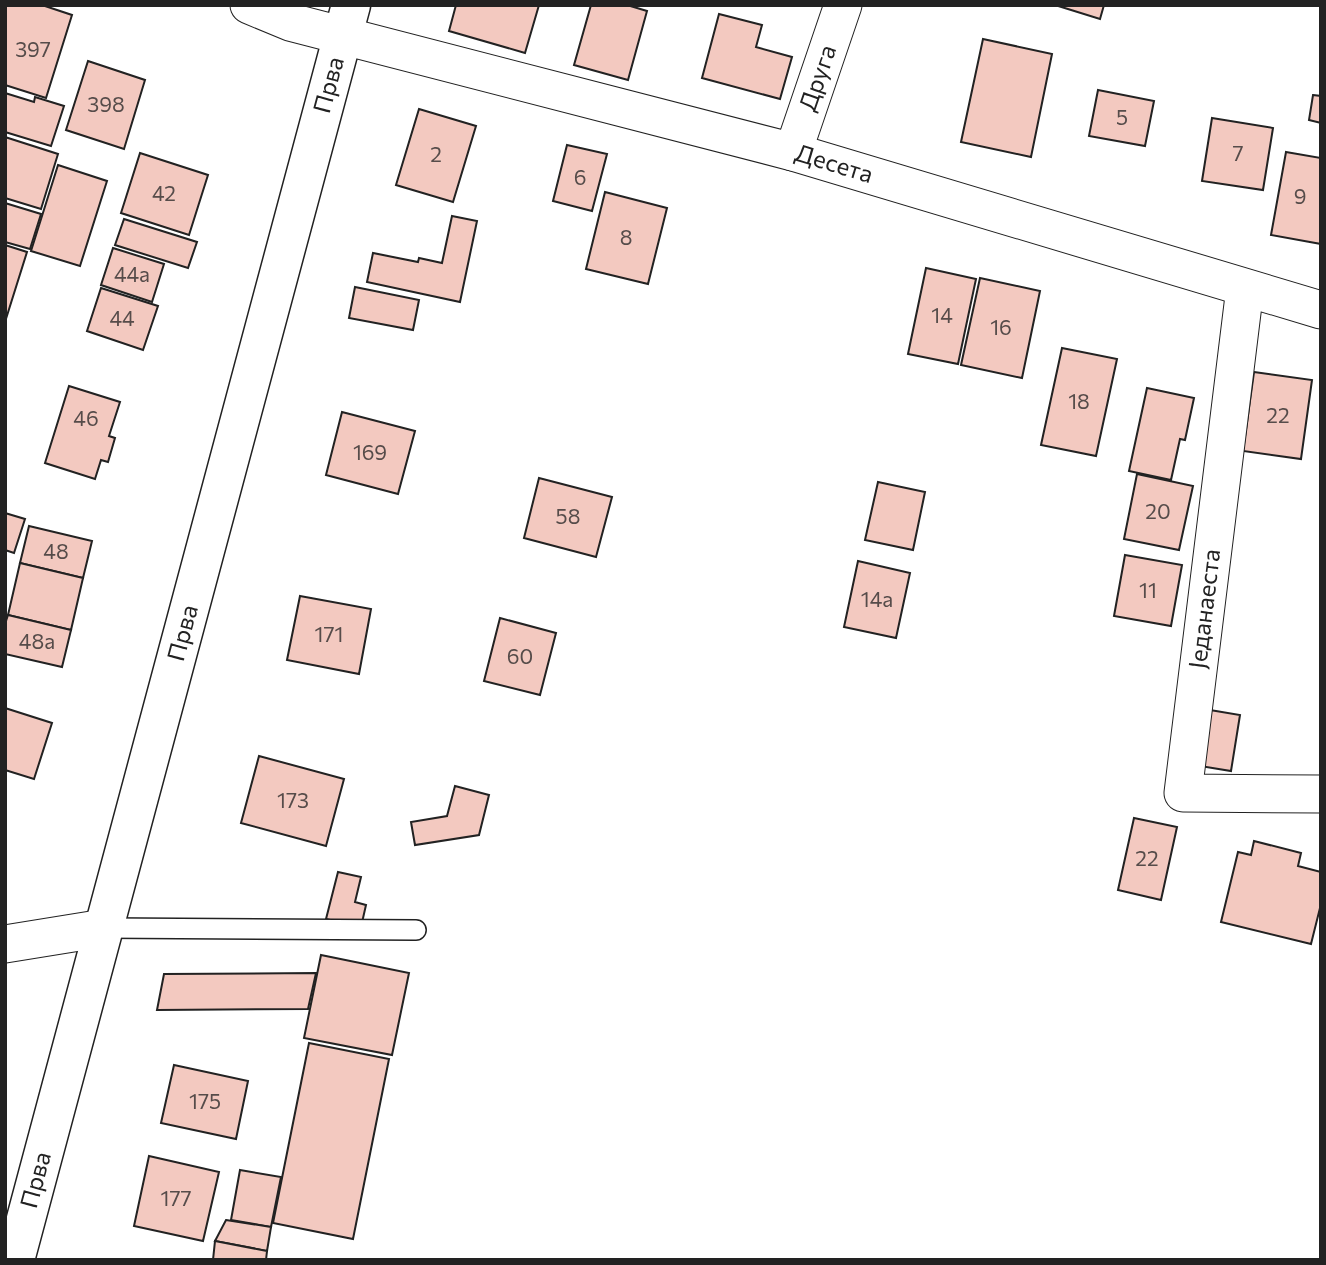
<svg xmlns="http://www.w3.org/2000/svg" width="1326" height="1265" font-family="Commissioner,sans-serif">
<rect width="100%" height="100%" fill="#fff"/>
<!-- building -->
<g fill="#f3c9c0" stroke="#222" stroke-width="2">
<path d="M6,5H42L72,15L46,98L5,85Z"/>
<path d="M456,5H539L525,53L449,31Z"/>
<path d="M591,5H627L647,11L628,80L574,65Z"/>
<path d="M1055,5H1104L1100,19Z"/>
<path d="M719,14L762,25L756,47L792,57L780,99L702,78Z"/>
<path d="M983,39L1052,54L1031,157L961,142Z"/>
<path d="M88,61L145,80L124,149L66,130Z"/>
<path d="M1098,90L1154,101L1145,146L1089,136Z"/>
<path d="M5,93L34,102L35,97L64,106L51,146L5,132Z"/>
<path d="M1313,95L1321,96V123L1309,120Z"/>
<path d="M419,109L476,126L453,202L396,185Z"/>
<path d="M1212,118L1273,128L1263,190L1202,181Z"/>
<path d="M5,137L58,154L41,209L5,198Z"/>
<path d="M567,145L607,154L592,211L553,201Z"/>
<path d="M1286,152L1321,158V244L1271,235Z"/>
<path d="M140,153L208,175L189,235L121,213Z"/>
<path d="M58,165L107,181L80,266L31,251Z"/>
<path d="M605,192L667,208L648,284L586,269Z"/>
<path d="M5,203L41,214L30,249L5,242Z"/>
<path d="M452,216L477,221L460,302L367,282L373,253L418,262L419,258L442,263Z"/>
<path d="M124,219L197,242L188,268L115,245Z"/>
<path d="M5,245L27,252L5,322Z"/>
<path d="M113,248L164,264L152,302L101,285Z"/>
<path d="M926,268L976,279L958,364L908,354Z"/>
<path d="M980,278L1040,291L1022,378L961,365Z"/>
<path d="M355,287L419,300L413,330L349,318Z"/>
<path d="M101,288L158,306L143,350L87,331Z"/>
<path d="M1062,348L1117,359L1096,456L1041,445Z"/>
<path d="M1254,372L1312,380L1301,459L1243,451Z"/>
<path d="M69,386L120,402L109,436L115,438L108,462L101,460L95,479L45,463Z"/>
<path d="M1147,388L1194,398L1185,440L1180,439L1171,480L1129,471Z"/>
<path d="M342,412L415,431L398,494L326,475Z"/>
<path d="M1137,474L1193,486L1179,550L1124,539Z"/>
<path d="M539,478L612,497L596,557L524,538Z"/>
<path d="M878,482L925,492L913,550L865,540Z"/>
<path d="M5,513L25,519L14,553L5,550Z"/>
<path d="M29,526L92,541L83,578L20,563Z"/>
<path d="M1125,555L1182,565L1171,626L1114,616Z"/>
<path d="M858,561L910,573L896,638L844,627Z"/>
<path d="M20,563L83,578L71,630L8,615Z"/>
<path d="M300,596L371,609L359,674L287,660Z"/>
<path d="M8,615L71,630L62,667L5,654V624Z"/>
<path d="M500,618L556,633L540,695L484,681Z"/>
<path d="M5,708L52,723L34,779L5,770Z"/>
<path d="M1210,710L1240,715L1231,771L1200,766Z"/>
<path d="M259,756L344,779L326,846L241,823Z"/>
<path d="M455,786L489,795L479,835L415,845L411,822L447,816Z"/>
<path d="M1134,818L1177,827L1161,900L1118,890Z"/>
<path d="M1254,841L1301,853L1298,866L1321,872V904L1311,944L1221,922L1238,852L1251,855Z"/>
<path d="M338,872L361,877L355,902L366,905L361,927L326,919Z"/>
<path d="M321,955L409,973L392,1055L304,1038Z"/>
<path d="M316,973L308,1009L157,1010L164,974Z"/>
<path d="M309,1043L389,1059L353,1239L273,1223Z"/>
<path d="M174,1065L248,1081L236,1139L161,1123Z"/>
<path d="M149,1156L219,1172L203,1241L134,1226Z"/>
<path d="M240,1170L281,1177L271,1227L231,1220Z"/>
<path d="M226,1220L271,1227L267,1251L215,1241Z"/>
<path d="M215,1241L267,1251L266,1260H213Z"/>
</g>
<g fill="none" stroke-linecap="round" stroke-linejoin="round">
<defs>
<path id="lane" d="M104,928L416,930"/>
<g id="street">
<path d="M249,5L290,22L793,152L1321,310"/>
<path d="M793,152L843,5"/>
<path d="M1245,288L1183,793L1321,794"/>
<path d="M5,944L104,928"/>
</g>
<path id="primary" d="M15,1260L351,5"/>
</defs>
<!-- lane casing -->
<use href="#lane" stroke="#222" stroke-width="22"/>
<!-- street casing -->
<use href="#street" stroke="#222" stroke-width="39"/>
<!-- primary casing -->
<use href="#primary" stroke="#222" stroke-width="41"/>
<!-- lane -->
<use href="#lane" stroke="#fff" stroke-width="19"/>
<!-- street -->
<use href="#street" stroke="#fff" stroke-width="37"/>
<!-- primary -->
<use href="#primary" stroke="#fff" stroke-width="38"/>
</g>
<g text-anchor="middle" stroke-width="5" stroke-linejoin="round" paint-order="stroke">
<!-- number labels -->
<g font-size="21" fill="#564c4a">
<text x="33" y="57">397</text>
<text x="106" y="112">398</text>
<text x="1122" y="125">5</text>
<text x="1238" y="161">7</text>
<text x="436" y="162">2</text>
<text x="580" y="185">6</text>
<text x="164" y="201">42</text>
<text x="1300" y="204">9</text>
<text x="626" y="245">8</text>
<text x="132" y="282">44a</text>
<text x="942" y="323">14</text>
<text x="122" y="326">44</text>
<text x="1001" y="335">16</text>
<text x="1079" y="409">18</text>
<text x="1278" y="423">22</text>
<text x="86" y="426">46</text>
<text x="370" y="460">169</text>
<text x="1158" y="519">20</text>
<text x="568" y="524">58</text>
<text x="56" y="559">48</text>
<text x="1148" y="598">11</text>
<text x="877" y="607">14a</text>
<text x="329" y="642">171</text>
<text x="37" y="649">48a</text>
<text x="520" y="664">60</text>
<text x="293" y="808">173</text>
<text x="1147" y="866">22</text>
<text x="205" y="1109">175</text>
<text x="176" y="1206">177</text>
</g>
<!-- street labels -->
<g font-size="24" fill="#222" stroke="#fff">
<text transform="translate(818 78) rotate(-71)" y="8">Друга</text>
<text transform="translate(329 85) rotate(-75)" y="8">Прва</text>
<text transform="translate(834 164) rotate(17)" y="8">Десета</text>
<text transform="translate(1205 609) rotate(-83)" y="8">Једанаеста</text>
<text transform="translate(183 633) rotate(-75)" y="8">Прва</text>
<text transform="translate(36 1180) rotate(-75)" y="8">Прва</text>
</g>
</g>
<!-- border -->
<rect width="1326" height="1265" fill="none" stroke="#222222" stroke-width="14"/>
</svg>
